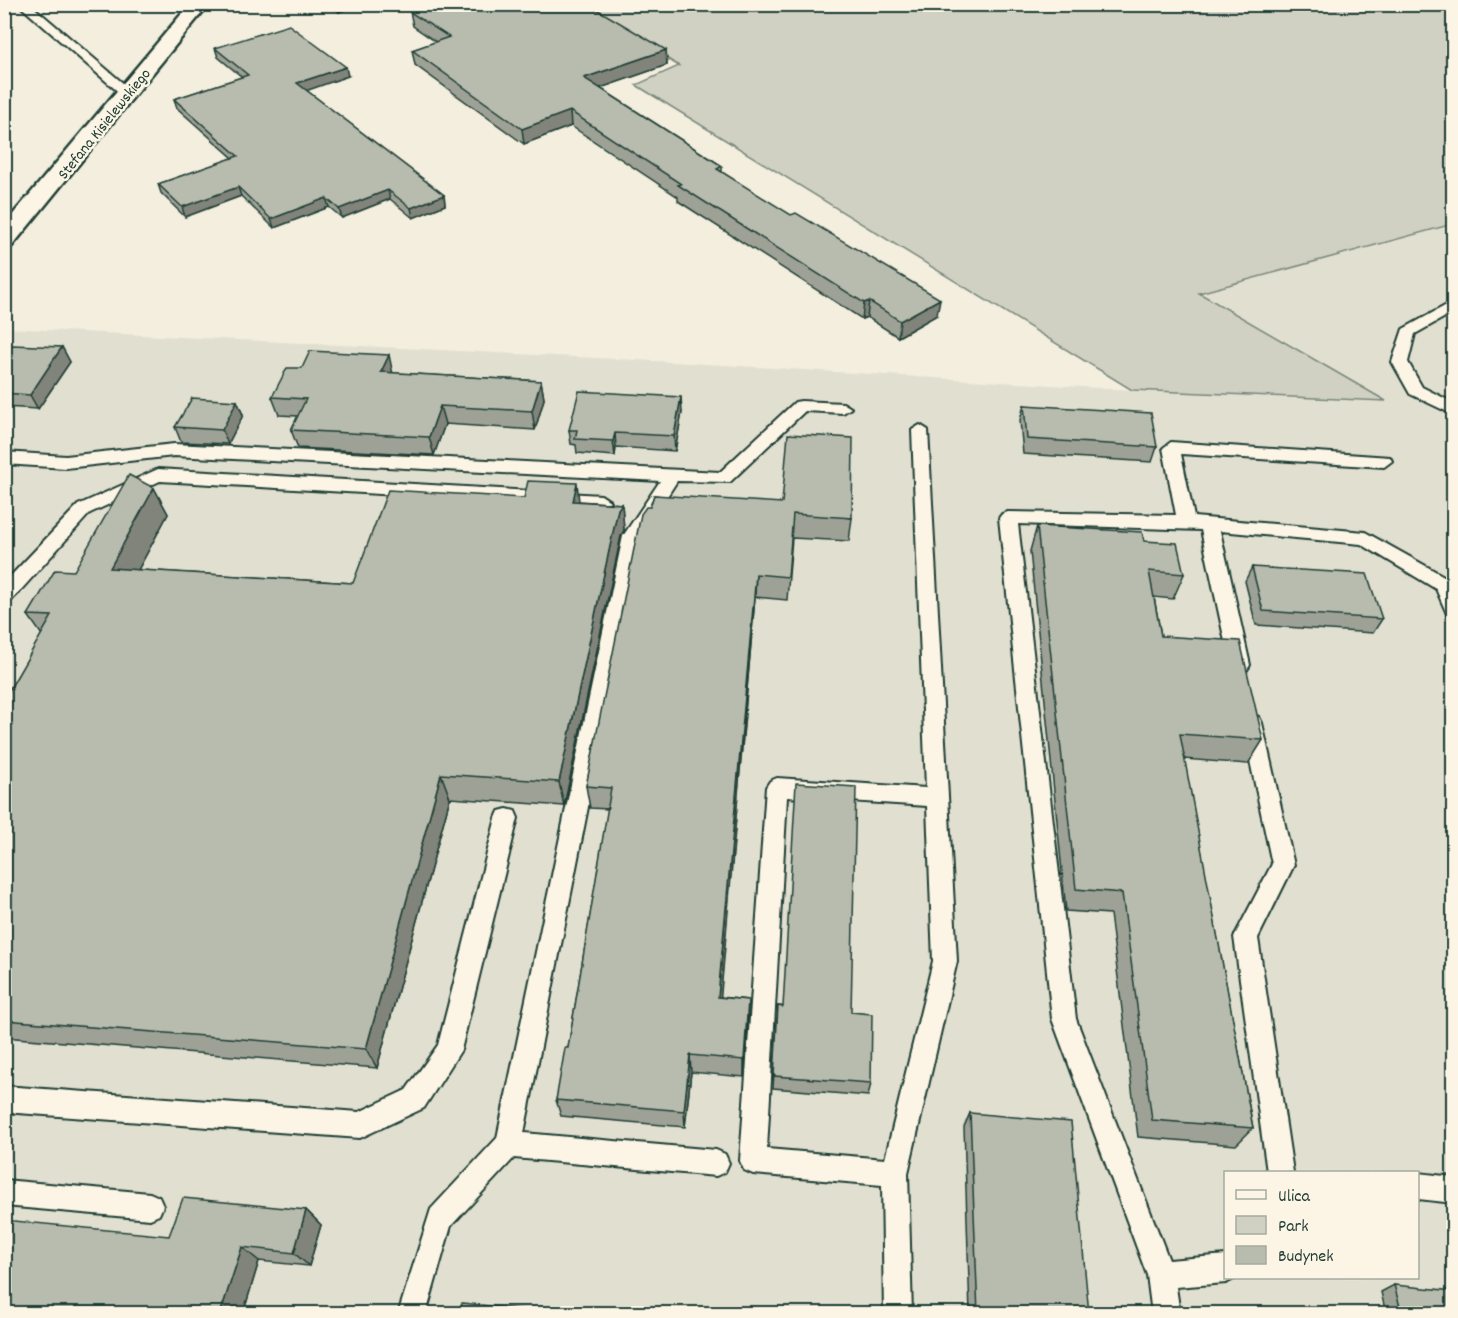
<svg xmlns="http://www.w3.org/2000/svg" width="1458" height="1318" font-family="Dekko,sans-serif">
<rect width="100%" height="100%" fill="#f3eede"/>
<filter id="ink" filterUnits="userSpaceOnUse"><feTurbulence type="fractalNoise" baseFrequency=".0167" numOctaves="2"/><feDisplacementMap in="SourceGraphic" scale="12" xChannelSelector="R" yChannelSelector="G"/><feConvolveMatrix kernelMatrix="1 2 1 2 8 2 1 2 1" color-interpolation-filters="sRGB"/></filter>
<g filter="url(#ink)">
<!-- built -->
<path fill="#e1dfd0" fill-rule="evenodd" d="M1453,224V1313H5L4,328L655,361L1132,390L1385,401L1198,293ZM1226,1172H1418V1278H1226Z"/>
<!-- green -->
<path fill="#d0d1c2" stroke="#78877b" stroke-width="1.5" d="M580,5H1453V224L1199,293L1386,401L1132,390L636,85L679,66Z"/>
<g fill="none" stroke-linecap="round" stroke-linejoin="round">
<defs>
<g id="service">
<path d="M18,4H30L131,90V96H123Z"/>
<path d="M1454,301V312L1415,334L1408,362L1422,387L1454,403V415L1410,394L1392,362L1403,329Z"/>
<path d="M801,401L843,403L851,408L843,413L805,411L730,482L677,481L641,537L524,1133L716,1150L725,1154L729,1163L725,1172L716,1176L514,1158L451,1226L426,1314H398L431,1209L497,1138L623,536L660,481L174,456L66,468L4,464V452L66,456L174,444L720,472L795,402Z"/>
<path d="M920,425L928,430L957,961L908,1173L912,1314H884L882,1185L753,1174L744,1170L740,1161L766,787L770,781L777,778L926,788L912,430ZM787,797L927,806L933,961L885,1159L767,1149Z"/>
<path d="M1171,442L1390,457L1392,461L1384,467L1181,454L1194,517L1365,532L1451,580L1454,586V616L1447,614L1436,589L1361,544L1220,531L1250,665L1247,670L1240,673L1233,670L1230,665L1201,530L1018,524L1076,1019L1169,1260L1226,1255V1278H1236L1226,1283L1176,1287L1180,1314H1152L1147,1275L1052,1019L999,518L1002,514L1008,512L1176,515L1163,448Z"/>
<path d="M158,469L601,495L610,501L601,507L160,481L90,513L11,601L4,603V583L78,505Z"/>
<path d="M1252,715L1259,717L1262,723L1294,865L1258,938L1293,1172H1267L1234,937L1272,864L1242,723L1245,717Z"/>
<path d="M507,809L515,811L518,818L461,1050L424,1108L360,1138L4,1112V1086L359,1112L406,1090L438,1045L496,818L499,811Z"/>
<path d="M1418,1173L1454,1177V1203L1418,1199Z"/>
<path d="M4,1180L150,1193L159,1197L163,1206L159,1215L150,1219L4,1206Z"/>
</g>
<path id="secondary" d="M190,4H209L12,246L4,248V225Z"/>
</defs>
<!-- service casing -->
<use href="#service" stroke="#1f3d34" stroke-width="4"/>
<!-- secondary casing -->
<use href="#secondary" stroke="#1f3d34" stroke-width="5"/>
<!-- service -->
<use href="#service" fill="#fcf5e5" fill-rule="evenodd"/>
<!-- secondary -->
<use href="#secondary" fill="#fcf5e5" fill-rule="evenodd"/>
</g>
<!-- wall -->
<g fill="#9ea296" stroke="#1f3d34" stroke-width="1.5">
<path d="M329,4H362L339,12Z"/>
<path d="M410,12L666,50L667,65L600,88L722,166V172L937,315L898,337L867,317L862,319L678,201V197L571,126L524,144L415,65L412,50L436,42L413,26Z"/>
<path d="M215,48L348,76L306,90L444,195L445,205L413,218L390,199L342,218L329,207L274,228L241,196L185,217L161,193L158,184L233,158L177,108L174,99L242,77L218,57Z"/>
<path d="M62,347L70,362L38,409L4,407V356Z"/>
<path d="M393,373L541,381L544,399L535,430L445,424L434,455L298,448L291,430L298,416L279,415L272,397Z"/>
<path d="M237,401L243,415L228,444L181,442L175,427Z"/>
<path d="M1024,405L1157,447L1152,462L1023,454L1020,420Z"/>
<path d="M682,412L675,451L616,447L615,456L577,453L576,445L571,444L569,430Z"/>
<path d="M154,488L168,514L138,570L353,583L579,501L622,504L624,530L621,536L564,806L450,798L377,1068L4,1037V699L42,635L28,615L74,571Z"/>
<path d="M654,495L852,518L849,541L792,538L787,600L755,597L720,997L748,1000L744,1077L691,1072L685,1127L561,1116L556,1100L568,1048L608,809L590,808L586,786L650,507Z"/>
<path d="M1037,526L1144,541L1184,574L1173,599L1154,597L1161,636L1263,740L1248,764L1184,759L1253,1128L1236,1145L1138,1137L1110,914L1066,911L1030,551Z"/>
<path d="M1252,567L1382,619L1373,633L1256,625L1245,581Z"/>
<path d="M778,1006L851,1012L871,1083L868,1096L773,1088Z"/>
<path d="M970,1113L1089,1314H970L964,1127Z"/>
<path d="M306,1210L321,1225L309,1266L259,1261L243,1314H4L169,1236Z"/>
<path d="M1394,1285L1454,1314H1386L1381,1292Z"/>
</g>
<!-- shaded-wall -->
<g fill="#81847a" stroke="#1f3d34" stroke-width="1.5">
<path d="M339,4H362L339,12L337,5Z"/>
<path d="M666,50L667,65L586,93L584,78Z"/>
<path d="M346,67L348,76L300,93L297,83Z"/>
<path d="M570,111L571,126L524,144L522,129Z"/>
<path d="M238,187L241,196L185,217L182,207Z"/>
<path d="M388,190L390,199L342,218L339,209Z"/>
<path d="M444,195L445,205L413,218L411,208Z"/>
<path d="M326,198L329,207L274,228L271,219Z"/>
<path d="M940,299L937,315L898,337L900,321Z"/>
<path d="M869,301L867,317L862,319L864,303Z"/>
<path d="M62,347L70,362L38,409L30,395Z"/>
<path d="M389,355L393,374L381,372Z"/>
<path d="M541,381L544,399L535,430L532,411Z"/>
<path d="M681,397L682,412L675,451L674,436Z"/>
<path d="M237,401L243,415L228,444L222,430Z"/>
<path d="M440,406L445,424L434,455L429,437Z"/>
<path d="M615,433L616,447L615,456L613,441Z"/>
<path d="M577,483L580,510L573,501Z"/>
<path d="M154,488L168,514L125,594L110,568Z"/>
<path d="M622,504L624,530L621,536L564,806L559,782L618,509Z"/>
<path d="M756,574L755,597L719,1016L718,997Z"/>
<path d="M441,774L450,798L377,1068L366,1049Z"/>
<path d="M748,1000V1018L744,1077V1060Z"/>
<path d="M690,1055L691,1072L685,1127L684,1111Z"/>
<path d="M306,1210L321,1225L309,1266L294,1253Z"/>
<path d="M242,1247L259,1261L243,1314H220Z"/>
</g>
<!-- building -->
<g fill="#b8bcae" stroke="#1f3d34" stroke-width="1.5">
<path d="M434,4H588L666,50L584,78L722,166L717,169L791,215L796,213L940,299L900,321L869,301L864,303L678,185L681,184L570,111L522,129L412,50L449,37L410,12Z"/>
<path d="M289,25L346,67L297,83L444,195L411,208L388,190L339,209L326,198L271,219L238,187L182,207L158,184L238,156L174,99L248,75L215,48Z"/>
<path d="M12,345L62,347L30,395L4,393V356Z"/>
<path d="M310,351L389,355L381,372L541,381L532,411L440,406L429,437L291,430L306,399L272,397L287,368H302Z"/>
<path d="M579,391L681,397L674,436L615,433L613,441L575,439L577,430H569Z"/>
<path d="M192,398L237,401L222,430L175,427Z"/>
<path d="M1024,405L1151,413L1157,447L1027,439Z"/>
<path d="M788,434L853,438L852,518L793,514L788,577L756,574L718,997L748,1000L744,1060L690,1055L684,1111L556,1100L565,1048H568L611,788L586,786L641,514L646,507H650L654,495L782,503Z"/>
<path d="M129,475L154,488L110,568L353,583L388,490L524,498L528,481L577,483L573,501L622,504L618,509L559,782L441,774L366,1049L4,1020V699L52,616L28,615L55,570L74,571Z"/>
<path d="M1037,526L1142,532L1144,541L1177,543L1184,574L1149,571L1161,636L1240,641L1263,740L1180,734L1253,1128L1152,1120L1122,893L1076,889Z"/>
<path d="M1252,567L1367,574L1382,619L1263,611Z"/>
<path d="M796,783L856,787L851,1012L872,1014L871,1083L774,1076L778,1006L783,1007Z"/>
<path d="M970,1113L1071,1122L1089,1314H978Z"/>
<path d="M183,1198L306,1210L294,1253L242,1247L220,1314H4V1220L169,1236Z"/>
<path d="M1394,1285L1454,1291V1314H1402Z"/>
<path d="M462,1303L564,1314H460Z"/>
</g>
</g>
<g text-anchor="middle" stroke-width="5" stroke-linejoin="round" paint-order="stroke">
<!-- far-street labels -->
<g font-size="16" fill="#1f3d34" stroke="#fcf5e5">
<text transform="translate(103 123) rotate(-51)" y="6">Stefana Kisielewskiego</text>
</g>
</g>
<!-- margin -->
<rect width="1458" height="1318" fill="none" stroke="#fcf5e5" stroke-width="24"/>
<rect x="12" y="12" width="1434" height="1294" fill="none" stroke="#1f3d34" stroke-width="2" filter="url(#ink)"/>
<!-- legend -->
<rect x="1224" y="1171" width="195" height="108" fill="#fcf5e5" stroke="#a4ab9e" stroke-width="1.5"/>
<rect x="1236" y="1190" width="30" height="9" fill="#fcf5e5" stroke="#a4ab9e" stroke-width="1.5"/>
<text x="1278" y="1201" font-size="18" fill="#1f3d34">Ulica</text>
<rect x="1236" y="1216" width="30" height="18" fill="#d0d1c2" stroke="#a4ab9e" stroke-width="1.5"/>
<text x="1278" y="1231" font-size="18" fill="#1f3d34">Park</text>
<rect x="1236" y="1246" width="30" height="18" fill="#b8bcae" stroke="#a4ab9e" stroke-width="1.5"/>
<text x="1278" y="1261" font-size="18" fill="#1f3d34">Budynek</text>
</svg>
